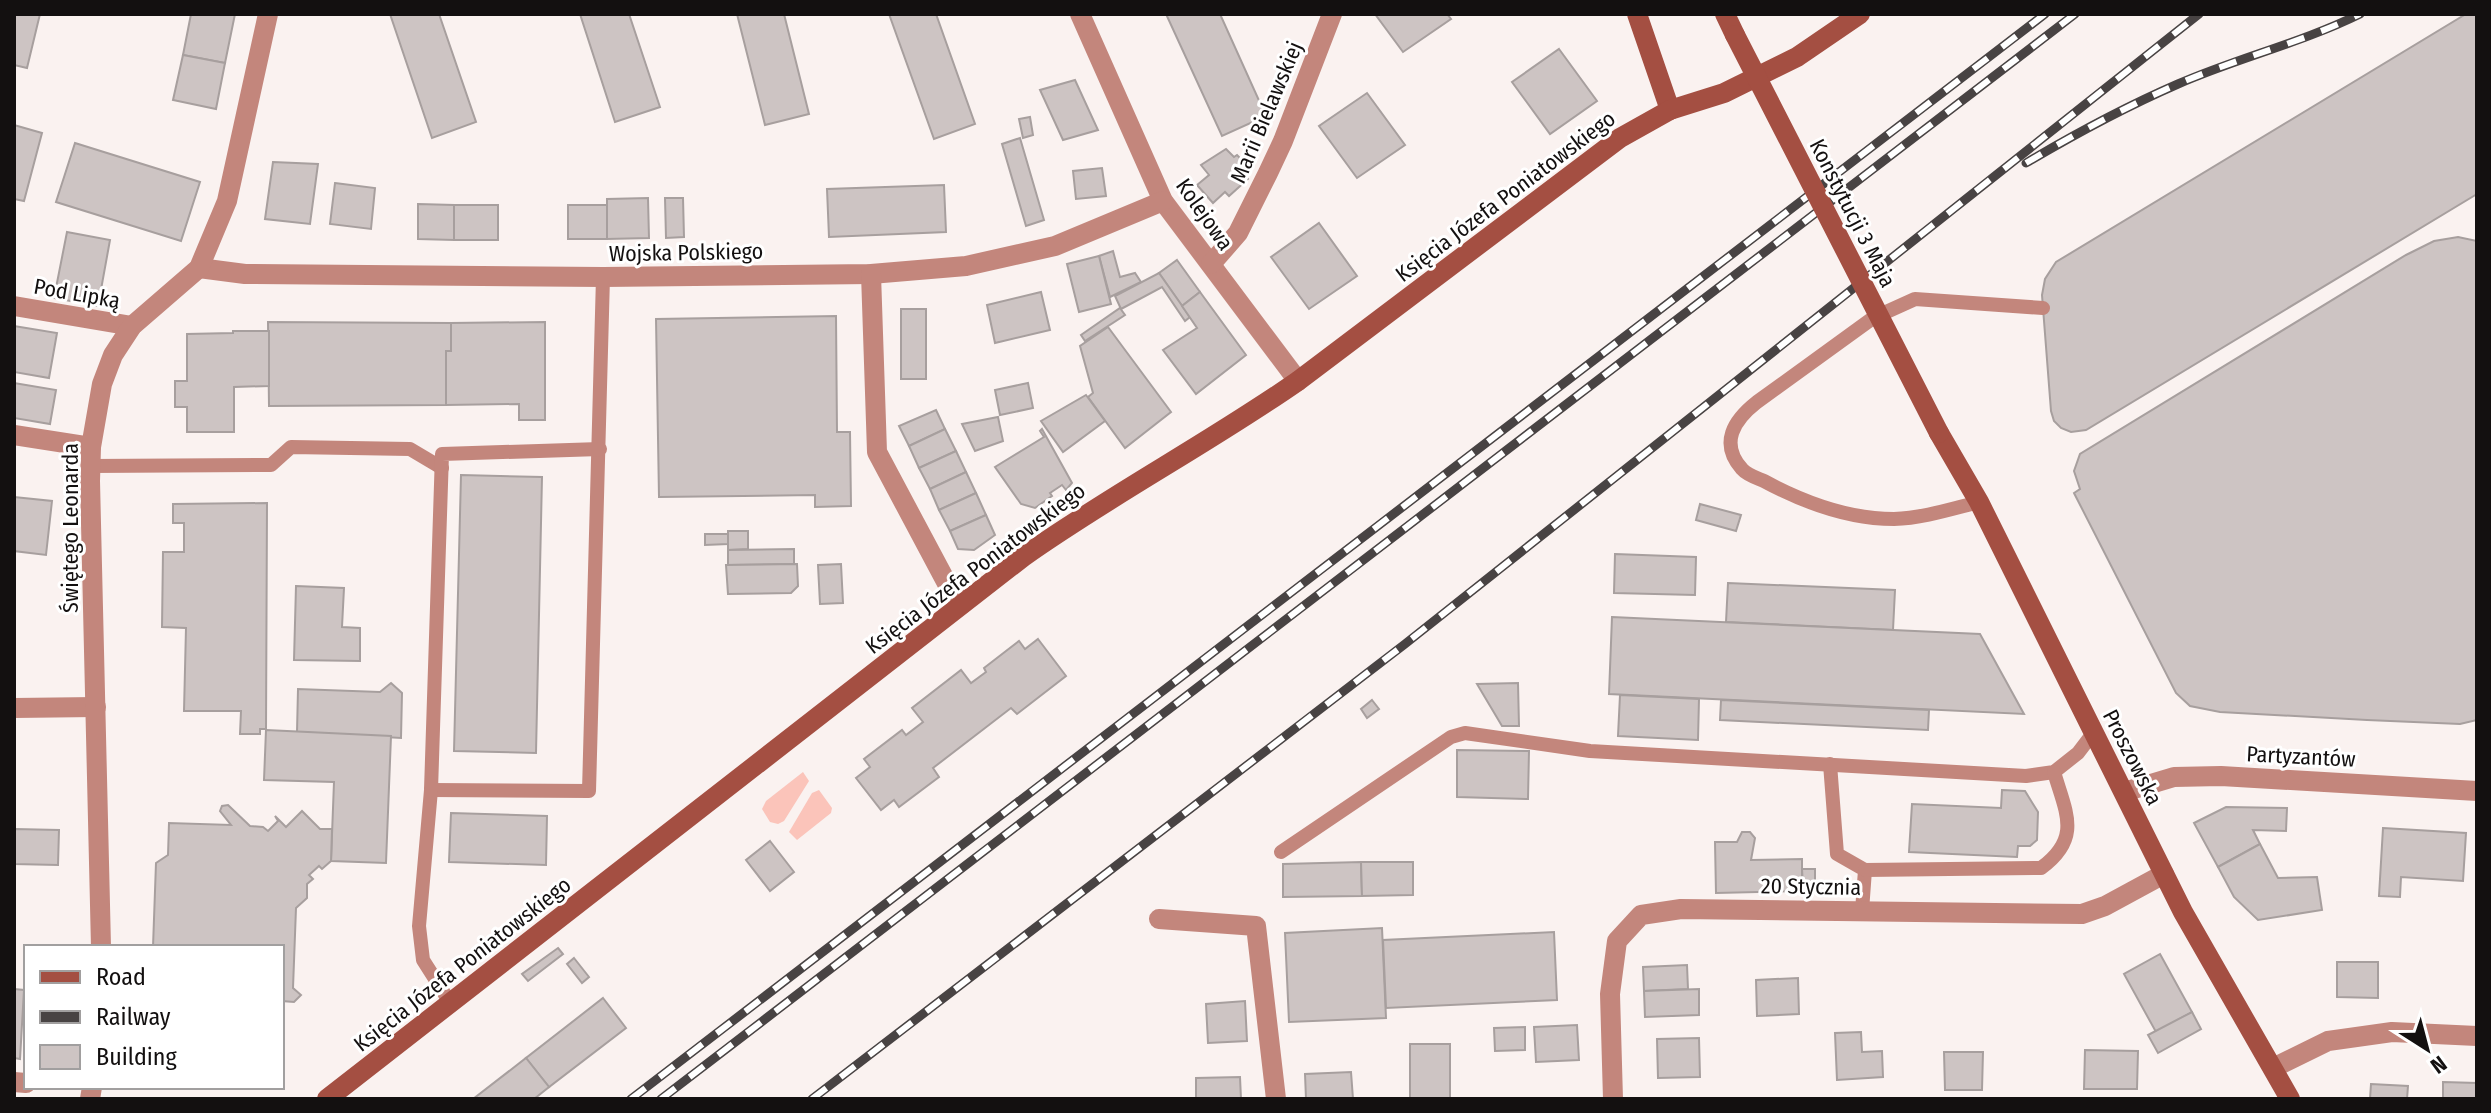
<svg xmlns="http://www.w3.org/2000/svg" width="2491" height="1113" font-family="'Fira Sans Condensed',sans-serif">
<rect width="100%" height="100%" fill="#faf2f0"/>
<!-- green -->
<g fill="#fbc4ba">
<path d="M803,772L809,781L784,821L778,824L770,822L762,809L766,801Z"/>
<path d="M819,790L832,808L831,813L797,840L789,832L812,793Z"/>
</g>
<!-- building -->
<g fill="#cdc4c3" stroke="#a79f9e" stroke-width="2">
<path d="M14,14H40L27,68L14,65Z"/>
<path d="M191,14H235L225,63L183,55Z"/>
<path d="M390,14H439L476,122L432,138Z"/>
<path d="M580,14H629L660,107L615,122Z"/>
<path d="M737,14H784L809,114L765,125Z"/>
<path d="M889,14H936L975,124L934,139Z"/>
<path d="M1166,14H1220L1266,116L1222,136Z"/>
<path d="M1375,14H1447L1451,19L1403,52Z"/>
<path d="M2466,14H2477V194L2086,430L2071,432L2061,428L2054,421L2051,411L2042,295L2045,279L2056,262Z"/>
<path d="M1559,49L1597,101L1550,134L1512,82Z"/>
<path d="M183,55L225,63L216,109L173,100Z"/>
<path d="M1075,80L1098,130L1063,140L1040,90Z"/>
<path d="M1367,93L1405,145L1357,178L1319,126Z"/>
<path d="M1030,117L1033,135L1023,138L1019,119Z"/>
<path d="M14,125L42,133L24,201L14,199Z"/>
<path d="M1020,138L1044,220L1026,226L1002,144Z"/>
<path d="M75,143L200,182L181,241L56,202Z"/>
<path d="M1226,149L1234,157L1237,155L1244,162L1238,168L1248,179L1229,196L1225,192L1213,203L1197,185L1209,175L1201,165Z"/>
<path d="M273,162L318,164L310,224L265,219Z"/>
<path d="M1102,168L1106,196L1076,199L1073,171Z"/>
<path d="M335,183L375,188L371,229L330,224Z"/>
<path d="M944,185L946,232L829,237L827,189Z"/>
<path d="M648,198L649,238L607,239V199Z"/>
<path d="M665,198H683L684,237L666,238Z"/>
<path d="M418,204L454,205V240L418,239Z"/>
<rect x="454" y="205" width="44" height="35"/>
<rect x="568" y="205" width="39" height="34"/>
<path d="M1319,223L1357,276L1309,309L1271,257Z"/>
<path d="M67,232L110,240L98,306L54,298Z"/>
<path d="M2458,237L2477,241V720L2460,724L2367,720L2220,712L2190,706L2176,693L2074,493L2080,489L2074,471L2080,454L2406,255L2434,241Z"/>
<path d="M1113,251L1120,277L1135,273L1141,282L1110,297L1099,256Z"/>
<path d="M1099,256L1111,304L1079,312L1067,264Z"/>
<path d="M1177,260L1200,292L1182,306L1159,273Z"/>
<path d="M1159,273L1190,317L1185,321L1162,287L1121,309L1115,296Z"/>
<path d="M1041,292L1050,330L995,343L987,305Z"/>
<path d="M1200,292L1246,355L1196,394L1163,350L1197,328L1182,306Z"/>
<path d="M1120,308L1125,315L1085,341L1081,335Z"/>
<rect x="901" y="309" width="25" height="70"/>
<path d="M836,316L837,432H850L851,506L815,507V495L659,497L656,319Z"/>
<path d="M268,322L451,323V351H446V405L269,406Z"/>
<path d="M545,322V420H519V404L446,405V351H451V323Z"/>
<path d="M14,326L57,333L49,378L14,372Z"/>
<path d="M1108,327L1171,412L1125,448L1088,397L1093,393L1080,346Z"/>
<path d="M233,331H269V386L234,387V432H187V407H175V381H187V334L233,333Z"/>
<path d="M14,383L56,390L50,424L14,418Z"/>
<path d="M1028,383L1033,408L1000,415L995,390Z"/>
<path d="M1086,395L1105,421L1063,452L1041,421Z"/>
<path d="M936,410L945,429L909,446L899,426Z"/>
<path d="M998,417L1003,441L975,451L962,424Z"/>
<path d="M945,429L956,451L919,468L909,446Z"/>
<path d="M1042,429L1072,483L1066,490L1062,485L1050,493L1052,496L1035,508L1021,504L995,467L1044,437L1040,431Z"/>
<path d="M956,451L966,472L930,489L919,468Z"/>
<path d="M966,472L976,493L939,510L930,489Z"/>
<path d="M461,475L542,477L536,753L454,751Z"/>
<path d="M976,493L986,515L950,531L939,510Z"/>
<path d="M14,497L52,501L46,555L14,551Z"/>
<path d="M267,503L266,729H260V734H240L241,711H184L186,628L162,627L163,552H184V523H173V504Z"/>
<path d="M1700,504L1741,515L1736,531L1696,520Z"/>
<path d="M986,515L995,535L974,550L958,549L950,531Z"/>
<path d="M728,531H748V549L728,550Z"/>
<path d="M705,534H728V544L705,545Z"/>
<path d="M794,549V564L728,565V550Z"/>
<path d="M1615,554L1696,557L1695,595L1614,593Z"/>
<path d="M797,564L798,586L791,593L728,594L726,565Z"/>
<path d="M841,564L843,603L820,604L818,565Z"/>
<path d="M1728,583L1895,590L1893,630L1726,622Z"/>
<path d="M296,586L344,588L342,627L360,628V661L294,660Z"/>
<path d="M1612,617L1980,634L2024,714L1609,694Z"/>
<path d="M1038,639L1066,676L1017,714L1011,708L933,768L939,777L899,807L894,800L881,810L856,778L870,767L864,759L902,730L906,735L923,722L912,708L961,670L971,683L986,672L984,668L1019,641L1025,649Z"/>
<path d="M391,683L402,693L401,738L297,732L298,689L380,692Z"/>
<path d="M1518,683L1519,726H1502L1477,684Z"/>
<path d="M1620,695L1699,699L1698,740L1618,736Z"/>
<path d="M1372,700L1379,709L1367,718L1361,709Z"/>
<path d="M1721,700L1929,710L1928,730L1720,720Z"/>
<path d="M266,730L391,736L386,863L331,861L334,782L264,780Z"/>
<path d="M1457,750L1529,751L1528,799L1457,797Z"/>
<path d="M2002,790L2025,791L2038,812L2037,840L2030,846H2018L2017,857L1909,852L1912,804L2001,808Z"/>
<path d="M228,805L250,826L263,827L268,831L278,821L275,816L286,827L302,811L320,829H332L331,861L322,869L319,866L309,875L313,879L307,884V898L296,908L293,988L301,995L294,1002L282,1001V947H153L156,863L168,855L169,823L231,825L220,811L222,806Z"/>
<path d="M2226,807L2287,808L2286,831L2253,830L2260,844L2218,867L2194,823Z"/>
<path d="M451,813L547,816L546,865L449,862Z"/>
<path d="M2383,828L2466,833L2463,881L2401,877L2400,897L2379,896Z"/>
<path d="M15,829L59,830L58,865L14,864Z"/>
<path d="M1742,832H1750L1755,838L1751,860L1802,859V891L1716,893L1715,842H1737Z"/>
<path d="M770,841L794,872L770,891L746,860Z"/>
<path d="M2260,844L2278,878L2317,877L2322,910L2258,920L2234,897L2218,867Z"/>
<path d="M1361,862L1362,896L1283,897V864Z"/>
<path d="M1361,862H1413V895L1362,896Z"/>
<path d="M1802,869H1815V886H1803Z"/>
<path d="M1382,928L1386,1018L1289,1022L1285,933Z"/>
<path d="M1554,932L1557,1000L1386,1008L1383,940Z"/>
<path d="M558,948L563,954L528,981L522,974Z"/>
<path d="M2160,954L2192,1012L2156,1032L2124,974Z"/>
<path d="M574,958L589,977L582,983L567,964Z"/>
<path d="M2337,962H2378V998L2337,997Z"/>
<path d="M1687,965L1688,989L1644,991L1643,967Z"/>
<path d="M1798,978L1799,1014L1757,1016L1756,980Z"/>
<path d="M14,989L24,990L20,1059L14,1058Z"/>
<path d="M1699,989V1015L1645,1017L1644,991Z"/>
<path d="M603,998L626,1028L549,1087L526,1058Z"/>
<path d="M1245,1001L1247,1041L1208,1043L1206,1004Z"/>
<path d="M2192,1012L2201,1029L2158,1053L2148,1035Z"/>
<path d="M1577,1025L1579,1060L1536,1062L1534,1027Z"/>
<path d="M1525,1027V1050L1495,1051L1494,1028Z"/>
<path d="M1861,1032L1862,1052L1882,1051L1883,1077L1837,1080L1835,1033Z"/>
<path d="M1699,1038L1700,1077L1658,1078L1657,1039Z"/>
<rect x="1410" y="1044" width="40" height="55"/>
<path d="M2085,1050L2138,1051L2137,1089H2084Z"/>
<path d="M1944,1052H1983L1982,1090H1945Z"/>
<path d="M526,1058L549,1087L534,1099H473Z"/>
<path d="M1351,1072L1353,1099H1306L1305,1074Z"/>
<path d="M1240,1077L1241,1099H1196V1078Z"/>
<path d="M2443,1082L2477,1083V1099H2443Z"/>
<path d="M2371,1084L2408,1086L2407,1099H2370Z"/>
</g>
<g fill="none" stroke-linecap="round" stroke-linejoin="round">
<!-- service -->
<g stroke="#c3867c" stroke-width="14">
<path d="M90,466L271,465L291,447L410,449L442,468"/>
<path d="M1979,502C1951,509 1923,518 1894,519C1849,519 1803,502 1764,481C1757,478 1747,475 1742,469C1719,443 1734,420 1757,402L1873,318L1915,299L2043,308"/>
<path d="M1830,764L1837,854L1865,870L1862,911"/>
<path d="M431,790L589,791L603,277"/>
<path d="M1281,852L1451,737L1465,733L1590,751L2026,776L2054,772L2078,753L2094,732"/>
<path d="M1865,870L2041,868C2082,838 2066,813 2054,772"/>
<path d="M451,1004L423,960L419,926L431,790L442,454L600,449"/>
</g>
<!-- minor -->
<g stroke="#c3867c" stroke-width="20">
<path d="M1080,14L1163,201L1298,381"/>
<path d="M1211,264L1238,233L1268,173L1283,141L1332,14"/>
<path d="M199,268L245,274L603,277L871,274L966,266L1055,246L1163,201"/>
<path d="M871,274L877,452L950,589L962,604"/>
<path d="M14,306L132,326"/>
<path d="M14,435L91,447"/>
<path d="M14,708L96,707"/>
<path d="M2124,792L2174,777L2221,776L2477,791"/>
<path d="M1159,919L1256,926L1276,1099"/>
<path d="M101,947L90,481L91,447L102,384L113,355L132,326L199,268L227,201L268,14"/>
<path d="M2273,1068L2328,1041L2392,1032L2477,1036"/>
<path d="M14,1082L26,1083"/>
<path d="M90,1099L92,1087"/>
<path d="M1613,1099L1610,994L1617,941L1641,915L1681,909L2082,914L2105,906L2164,874"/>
</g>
<!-- secondary -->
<g stroke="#a44f42" stroke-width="20">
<path d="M1637,14L1670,110"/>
<path d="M1725,14L1735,35"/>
<path d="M1939,433L1979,502L2183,912L2290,1099"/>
<path d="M327,1099L1023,557C1112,494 1209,443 1298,381L1620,138L1670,110L1724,93L1797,57L1860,14"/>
</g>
<defs>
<g id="rail">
<path d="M2026,163C2075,134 2125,107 2178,84C2237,58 2301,43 2360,14"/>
<path d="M631,1099L2045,14"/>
<path d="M661,1099L2075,14"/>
<path d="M812,1099L1405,644L2199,14"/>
</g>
</defs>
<!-- rail casing -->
<use href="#rail" stroke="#484343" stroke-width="9"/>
<!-- rail -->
<use href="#rail" stroke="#fff" stroke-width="6" stroke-dasharray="18" stroke-linecap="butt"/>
<!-- secondary-bridge -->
<path stroke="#a44f42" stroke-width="20" d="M1735,35L1939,433"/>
</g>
<g text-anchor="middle" stroke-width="6" stroke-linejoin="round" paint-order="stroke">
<!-- street labels -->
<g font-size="22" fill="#131010" stroke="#fff">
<text transform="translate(1266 112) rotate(-67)" y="8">Marii Bielawskiej</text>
<text transform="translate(1505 196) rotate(-37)" y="8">Księcia Józefa Poniatowskiego</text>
<text transform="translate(1853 213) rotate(63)" y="8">Konstytucji 3 Maja</text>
<text transform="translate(1205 214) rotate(55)" y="8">Kolejowa</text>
<text transform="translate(686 252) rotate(-1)" y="8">Wojska Polskiego</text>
<text transform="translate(77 293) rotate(10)" y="8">Pod Lipką</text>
<text transform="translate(70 528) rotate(-90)" y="8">Świętego Leonarda</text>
<text transform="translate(975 568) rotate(-37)" y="8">Księcia Józefa Poniatowskiego</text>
<text transform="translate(2301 756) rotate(3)" y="8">Partyzantów</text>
<text transform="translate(2133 757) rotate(63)" y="8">Proszowska</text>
<text transform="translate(1811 886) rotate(1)" y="8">20 Stycznia</text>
<text transform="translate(462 964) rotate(-38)" y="8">Księcia Józefa Poniatowskiego</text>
</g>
</g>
<!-- border -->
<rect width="2491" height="1113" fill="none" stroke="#131010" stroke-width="32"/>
<!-- legend -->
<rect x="24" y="945" width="260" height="144" fill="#ffffff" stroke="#a19f9f" stroke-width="2"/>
<rect x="40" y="971" width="40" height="12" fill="#a44f42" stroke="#a19f9f" stroke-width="2"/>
<text x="96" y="985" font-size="24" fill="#131010">Road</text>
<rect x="40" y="1011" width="40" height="12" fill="#484343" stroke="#a19f9f" stroke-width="2"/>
<text x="96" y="1025" font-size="24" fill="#131010">Railway</text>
<rect x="40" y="1045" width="40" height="24" fill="#cdc4c3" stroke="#a19f9f" stroke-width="2"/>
<text x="96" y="1065" font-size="24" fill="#131010">Building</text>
<!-- north arrow -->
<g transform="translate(2427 1049) rotate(144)" stroke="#ffffff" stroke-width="6" paint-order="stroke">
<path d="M0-6L14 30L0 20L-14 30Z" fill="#131010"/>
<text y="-12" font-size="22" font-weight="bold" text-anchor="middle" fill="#131010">N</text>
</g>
</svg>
